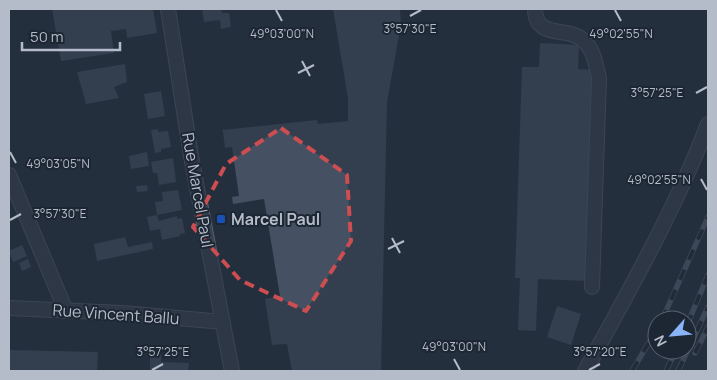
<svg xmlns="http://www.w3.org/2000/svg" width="717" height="380" font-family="Manrope,sans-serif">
<rect width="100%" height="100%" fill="#242f3e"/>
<!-- building -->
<g fill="#455162">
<path d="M52,9H153L157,33L127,38L126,29L111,31L114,53L61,61Z"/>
<path d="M202,9H221L222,13H229L231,27L221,29L220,20L204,22Z"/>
<path d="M333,9H400L401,24L387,102L381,371H292L287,344L272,345L265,299L280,296L264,199L233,204L232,197L239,196L232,147L225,148L223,132L222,130L317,120L318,124L348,121V98Z"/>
<path d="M540,43L579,45L578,69L596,70L588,281L538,279L536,331L518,330L520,278H515L522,67H539Z"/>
<path d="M125,64L127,82L114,87L119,98L86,104L77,72Z"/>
<path d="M161,91L165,116L148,119L144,94Z"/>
<path d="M158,129V132L168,131L171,147L161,149V152L155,153L151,130Z"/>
<path d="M147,152L149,166L131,169L129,156Z"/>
<path d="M173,158L176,182L159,185L157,173H153L151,162Z"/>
<path d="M147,185L148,191L137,192L136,186Z"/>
<path d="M178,190L182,210L157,215L155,202L163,201L162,192Z"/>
<path d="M157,215L159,221L177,216V219L182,218L185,233L180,234V236L162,240L160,229L150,231L147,217Z"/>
<path d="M125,237L128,247L152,242L153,249L97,261L94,244Z"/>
<path d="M22,245L27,256L13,262L9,251Z"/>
<path d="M28,259L31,267L22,271L19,263Z"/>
<path d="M557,306L581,314L571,345L547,337Z"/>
<path d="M9,350L98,352L97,371H9Z"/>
<path d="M150,353H161V362L189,363L188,371H150Z"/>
</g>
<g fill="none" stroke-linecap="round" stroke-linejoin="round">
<defs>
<g id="minor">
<path d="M168,9L191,156L232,371"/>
<path d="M535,9C535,41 571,25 585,42C594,51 596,66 599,78L592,287"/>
<path d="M9,175L66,311"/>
<path d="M9,308L122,313L223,322"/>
<path d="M585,371C629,291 675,210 708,124"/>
</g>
</defs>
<!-- minor casing -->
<use href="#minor" stroke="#565f6c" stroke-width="16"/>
<!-- minor -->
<use href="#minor" stroke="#38414e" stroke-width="14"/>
<defs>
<g id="rail">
<path d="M662,320L708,217"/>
<path d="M687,325L708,275"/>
<path d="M695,353L708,327"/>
<path d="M632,371L657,329"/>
<path d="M666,371L676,350"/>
<path d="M678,371L708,307"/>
</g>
</defs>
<!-- rail casing -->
<use href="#rail" stroke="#5a6575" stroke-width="5.5"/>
<!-- rail -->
<use href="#rail" stroke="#1d2633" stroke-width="4" stroke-dasharray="11" stroke-linecap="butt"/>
</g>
<!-- marked area -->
<path d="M0 0H717V380H0ZM281,128L347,175L351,241L306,311L240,280L193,227L226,164Z" fill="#242f3e" fill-opacity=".55" fill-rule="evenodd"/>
<path fill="none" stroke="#ce4d50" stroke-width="4" stroke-dasharray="10 6" stroke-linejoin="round" d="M281,128L347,175L351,241L306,311L240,280L193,227L226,164Z"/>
<!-- ticks -->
<path fill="none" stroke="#b4bcc9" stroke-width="2" d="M276,10L282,21M615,10L621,21M410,16L421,10M302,61L310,76M298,73L314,65M696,93L707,87M10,152L16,163M701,179L707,190M10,220L21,214M392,238L400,253M388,249L404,241M454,359L460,370M152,370L163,364M589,370L600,364"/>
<!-- markers -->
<rect fill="#1a4fb4" stroke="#1d2633" stroke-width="2" x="216" y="214" width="10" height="10" rx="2.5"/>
<g text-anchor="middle" stroke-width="4" stroke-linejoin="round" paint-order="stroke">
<!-- street labels -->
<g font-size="16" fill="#b4bcc9" stroke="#1d2633">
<text transform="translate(198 190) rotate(80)" y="6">Rue Marcel Paul</text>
<text transform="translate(116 314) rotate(4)" y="6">Rue Vincent Ballu</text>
</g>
<!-- poi labels -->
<g font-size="16" font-weight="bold" fill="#b4bcc9" stroke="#1d2633" text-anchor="start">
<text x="231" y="225">Marcel Paul</text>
</g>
</g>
<g font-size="12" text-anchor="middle" fill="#b4bcc9" stroke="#1d2633" stroke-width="4" stroke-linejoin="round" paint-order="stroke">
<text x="410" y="33">3°57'30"E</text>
<text x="282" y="38">49°03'00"N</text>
<text x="621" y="38">49°02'55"N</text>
<text x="657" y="97">3°57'25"E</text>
<text x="58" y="168">49°03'05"N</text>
<text x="659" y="184">49°02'55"N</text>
<text x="60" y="218">3°57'30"E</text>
<text x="454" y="351">49°03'00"N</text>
<text x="163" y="356">3°57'25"E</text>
<text x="600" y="356">3°57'20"E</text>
</g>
<!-- border -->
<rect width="717" height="380" fill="none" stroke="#b4bcc9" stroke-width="20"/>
<!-- north arrow -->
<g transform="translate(672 335) rotate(243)"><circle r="24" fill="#1d2633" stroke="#59626f"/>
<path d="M0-4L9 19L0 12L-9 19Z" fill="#8ab4f8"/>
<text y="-8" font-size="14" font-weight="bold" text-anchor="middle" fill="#b4bcc9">N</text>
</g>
<!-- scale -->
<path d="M22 42v8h98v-8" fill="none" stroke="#b4bcc9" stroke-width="2.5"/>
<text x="30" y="42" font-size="15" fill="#b4bcc9" stroke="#1d2633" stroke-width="4" paint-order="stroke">50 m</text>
</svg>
